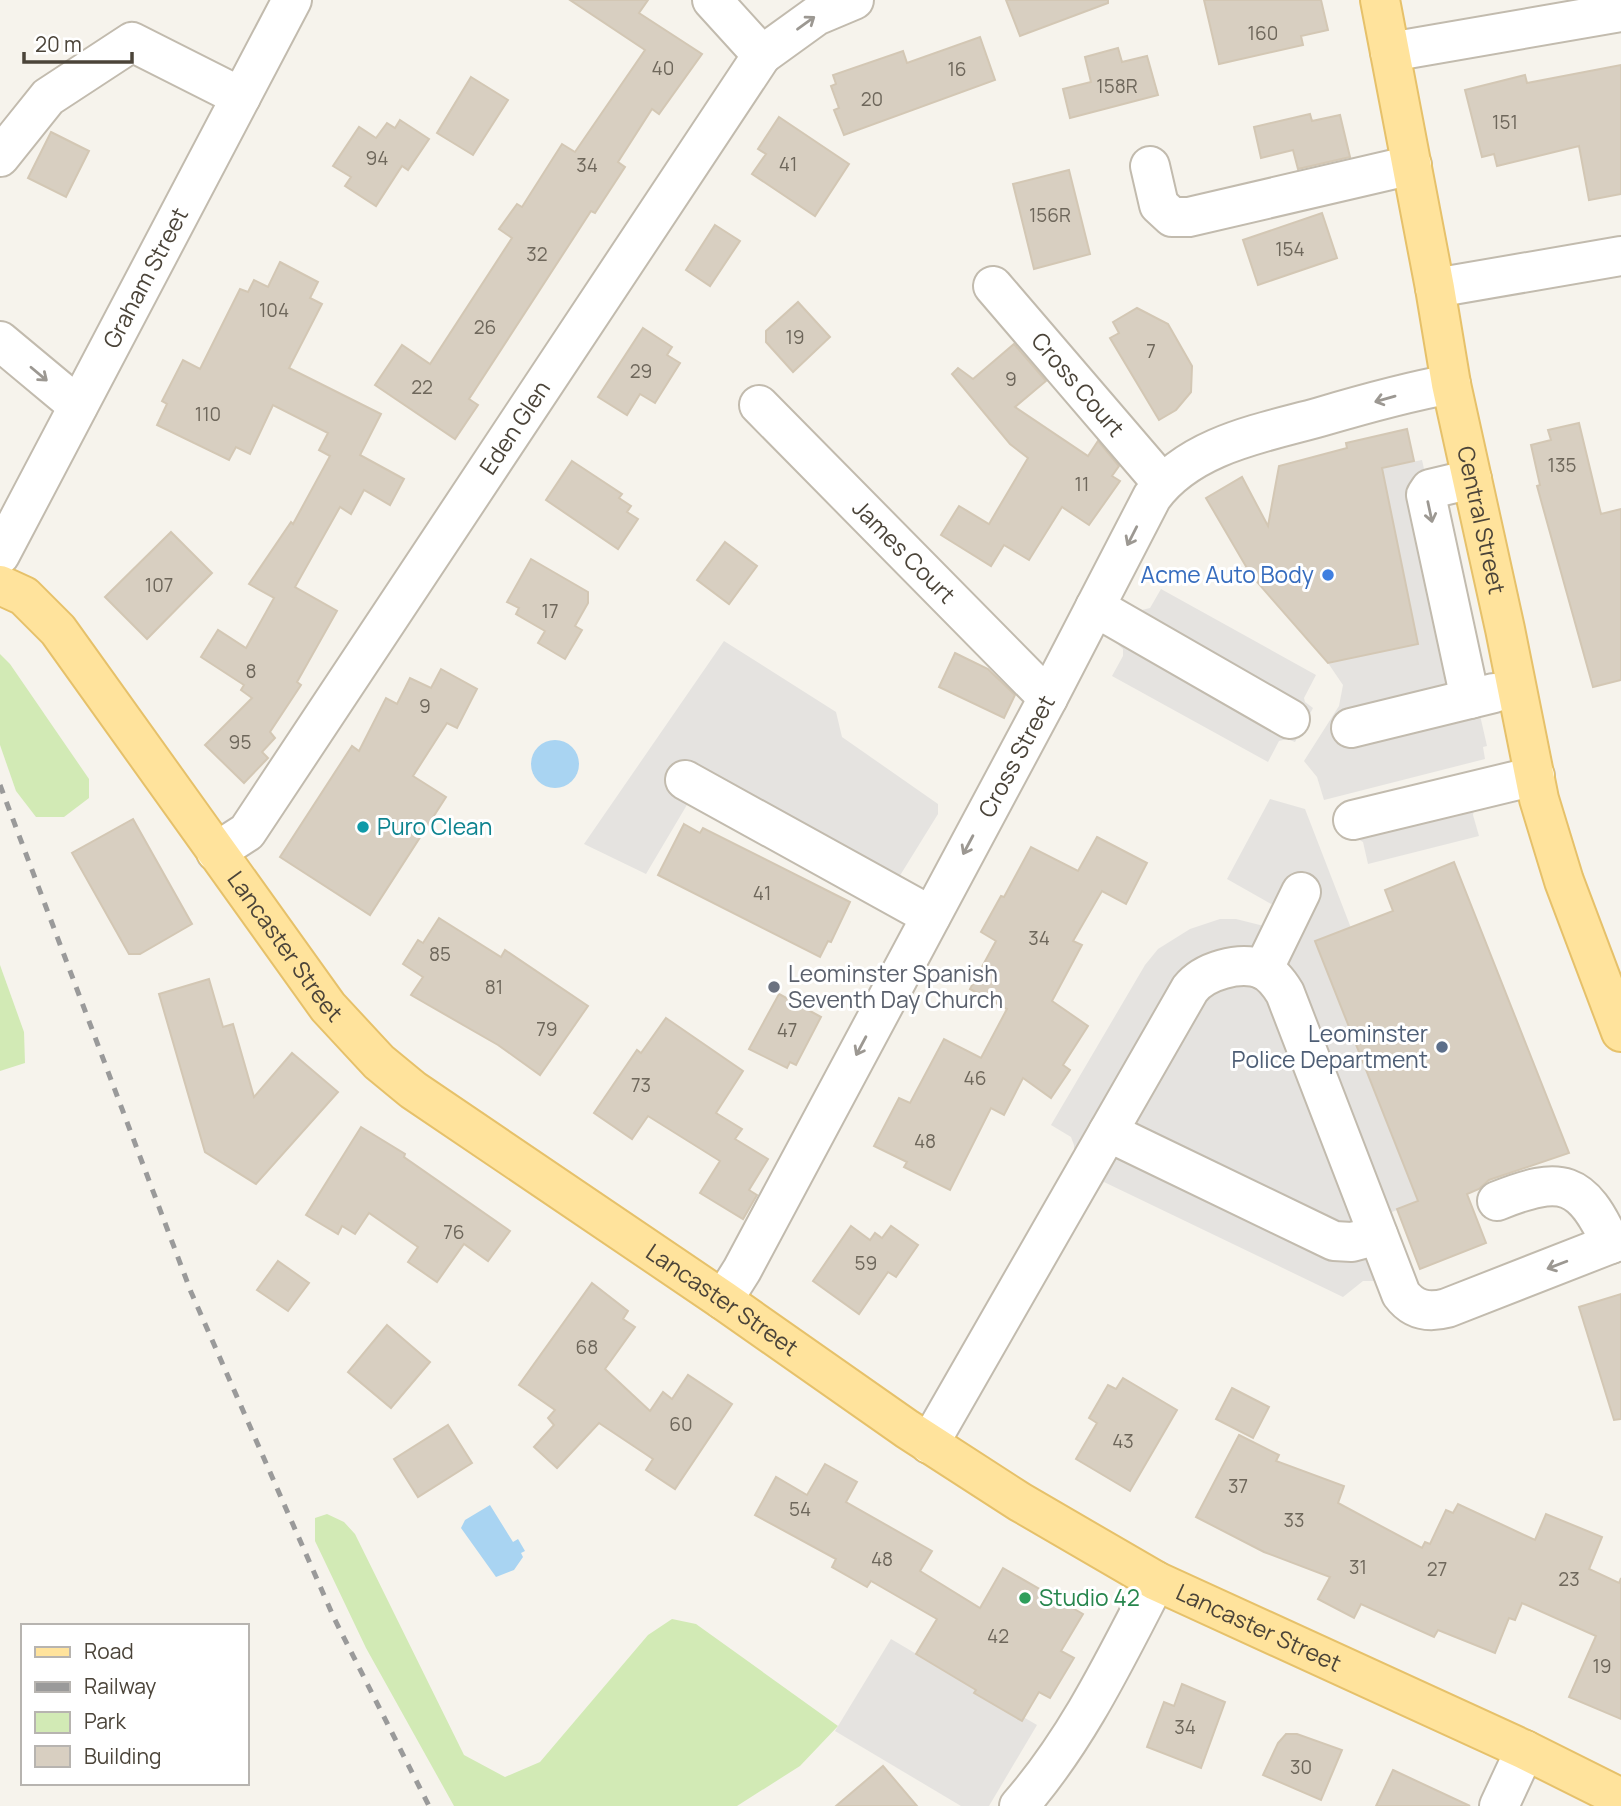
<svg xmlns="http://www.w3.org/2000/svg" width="1621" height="1806" font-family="Manrope,sans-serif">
<rect width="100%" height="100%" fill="#f6f3ec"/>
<!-- green -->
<g fill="#d2eab5">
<path d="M0,654L10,664L89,779V798L64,817H36L16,791L0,745Z"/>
<path d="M0,965L24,1032L25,1063L0,1071Z"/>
<path d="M327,1514L344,1522L355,1534L464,1755L505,1777L540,1762L648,1635L672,1619L696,1624L838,1726L800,1766L737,1806H454L366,1648L315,1541V1518Z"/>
</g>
<!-- parking -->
<g fill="#e5e3e0">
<path d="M1422,460L1487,746L1483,747L1485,759L1324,800L1317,777L1304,761L1339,706L1343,685L1328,663L1418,644L1382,468Z"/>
<path d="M1161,589L1316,675L1304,698L1305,702L1313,708L1295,742L1287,739L1279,741L1268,762L1112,676L1123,656V649L1115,642L1125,624L1135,608L1142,610L1150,608Z"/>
<path d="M724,641L836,712L842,737L938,804V814L883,903L691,798L646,874L584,844Z"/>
<path d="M1270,799L1305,809L1351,928L1315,942L1418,1201L1392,1212L1388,1217L1396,1283L1378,1290L1374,1281H1363L1343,1297L1104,1182L1093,1199L1056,1181L1074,1152V1145L1071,1137L1051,1125L1145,965L1158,949L1190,929L1220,919H1236L1268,927L1280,909L1227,879Z"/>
<path d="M1341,806L1474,810L1473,815L1479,836L1368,864L1363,842L1358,839L1348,840Z"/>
<path d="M891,1639L1037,1725L989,1806H961L835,1731Z"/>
</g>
<!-- water -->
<g fill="#a9d4f2">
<circle cx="555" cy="764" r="24"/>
<path d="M490,1505L513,1542L518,1539L525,1551L521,1553L523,1557L514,1570L496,1577L461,1528L465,1520Z"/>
</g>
<!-- building -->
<g fill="#d8cfc1" stroke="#d3c7b4" stroke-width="2">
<path d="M570,0H648L639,13L702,54L659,114L652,109L618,162L625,167L595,213L591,211L469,399L478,405L455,439L375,385L402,345L430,364L512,238L499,229L517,204L522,207L562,144L575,152L645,50Z"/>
<path d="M1006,0H1108V3L1020,36Z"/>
<path d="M1204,0H1321L1328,30L1301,36L1303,45L1219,64Z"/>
<path d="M980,37L995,80L844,135L834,110L839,108L831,86L836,84L833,75L903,51L907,63Z"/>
<path d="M1118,48L1122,62L1147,56L1158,95L1070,118L1063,89L1091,82L1085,57Z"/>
<path d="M1621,65V194L1589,200L1579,146L1497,166L1494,154L1482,157L1465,90L1525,75L1527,83Z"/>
<path d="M471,77L508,100L473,155L437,133Z"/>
<path d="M1310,114L1312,121L1340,115L1350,157L1298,169L1293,150L1261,158L1254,127Z"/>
<path d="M779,117L849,164L815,216L752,174L766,154L758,149Z"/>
<path d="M400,120L429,139L408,170L402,166L376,206L345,186L351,177L333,166L359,127L376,138L387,123L395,128Z"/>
<path d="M51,132L89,151L66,197L28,178Z"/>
<path d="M1069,170L1090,254L1034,269L1013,184Z"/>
<path d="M1322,213L1337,258L1258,285L1243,240Z"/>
<path d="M715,225L740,241L710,286L686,270Z"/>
<path d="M280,262L318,282L310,298L322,304L289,368L381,414L360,455L404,479L390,505L364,490L351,514L340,507L295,587L337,611L297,682L301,685L270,732L275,738L262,752L268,758L244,783L205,745L252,698L241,690L244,685L201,657L218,630L246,648L274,598L249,584L291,522L293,524L330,456L319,450L328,433L273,405L250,454L236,447L229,460L157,425L167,404L162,401L183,360L200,369L240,289L248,292L254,280L268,287Z"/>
<path d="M798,302L830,337L793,372L766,342V331Z"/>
<path d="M1137,308L1168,324L1192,366L1191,392L1176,410L1159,420L1110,338L1119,333L1113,322Z"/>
<path d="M643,328L672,347L667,355L680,363L655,403L640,394L627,415L598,397Z"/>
<path d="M1014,344L1046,381L1015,407L1088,456L1098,441L1119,466L1112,476L1120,481L1089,525L1062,507L1029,560L1004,545L991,566L941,535L959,506L989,524L1028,458L1010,444L952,374L958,368L973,379Z"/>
<path d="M1579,423L1601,514L1621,509V680L1593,687L1537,486L1540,485L1531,445L1551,440L1548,430Z"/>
<path d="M1407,429L1414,461L1382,468L1418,644L1328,663L1251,575L1206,498L1242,477L1268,526L1279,466L1347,448L1346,443Z"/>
<path d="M572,461L622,494L619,498L631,506L627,512L638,519L618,549L546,500Z"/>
<path d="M171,532L212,573L147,639L105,597Z"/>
<path d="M725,542L757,566L729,604L697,580Z"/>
<path d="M531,559L588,592V603L575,626L582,630L565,659L538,643L545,631L516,614L519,608L507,602Z"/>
<path d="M955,653L988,669L1015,695L1004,718L939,687Z"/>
<path d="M441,669L477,689L457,728L447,723L413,776L446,797L370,915L280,857L352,746L359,751L386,698L397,704L410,678L431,688Z"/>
<path d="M133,819L192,924L140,954H129L72,853Z"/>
<path d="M684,824L700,833L703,828L850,902L831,942L828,941L820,957L658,875Z"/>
<path d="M1097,837L1147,863L1126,904L1102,891L1073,941L1082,945L1052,1001L1088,1026L1063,1065L1070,1070L1051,1098L1023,1078L1004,1115L991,1108L950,1190L904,1167L907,1162L874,1146L899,1098L910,1103L944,1039L981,1058L1007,1009L970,989L996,941L981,932L1001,896L1004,897L1031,847L1078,871Z"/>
<path d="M1454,862L1569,1153L1489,1180L1479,1189L1467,1194L1486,1243L1420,1269L1397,1209L1418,1201L1315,941L1393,911L1385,890Z"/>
<path d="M439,918L501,957L505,950L588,1006L540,1075L498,1045L411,995L423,977L403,964L418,940L423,943Z"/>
<path d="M209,979L223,1027L233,1024L254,1097L292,1053L338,1092L256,1184L205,1152L159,994Z"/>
<path d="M779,994L821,1017L796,1065L790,1062L787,1068L749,1049Z"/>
<path d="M666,1018L743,1071L716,1113L742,1129L735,1139L768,1159L749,1190L757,1195L743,1219L700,1193L720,1161L648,1116L632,1139L594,1113L637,1050L641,1053Z"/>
<path d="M361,1127L405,1154L404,1157L510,1231L488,1261L464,1244L437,1282L408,1262L418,1247L369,1213L355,1234L342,1226L338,1234L306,1215Z"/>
<path d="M851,1226L870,1240L875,1233L882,1238L891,1226L918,1245L896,1277L888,1272L859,1314L813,1281Z"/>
<path d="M278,1261L309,1283L288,1311L257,1290Z"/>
<path d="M592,1283L628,1311L623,1319L635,1327L605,1369L650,1411L663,1392L672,1399L688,1375L732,1404L675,1489L646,1470L653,1459L599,1423L557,1468L534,1447L554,1425L548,1418L555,1410L519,1385Z"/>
<path d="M1621,1294V1419L1614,1420L1579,1307Z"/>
<path d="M387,1325L430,1362L391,1408L348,1372Z"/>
<path d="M1123,1378L1177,1410L1130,1491L1076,1459L1097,1423L1089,1418L1108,1385L1116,1389Z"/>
<path d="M1232,1388L1269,1407L1253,1438L1216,1419Z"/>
<path d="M448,1425L472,1463L418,1497L394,1459Z"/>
<path d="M1239,1435L1279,1455L1276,1461L1344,1486L1338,1503L1422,1548L1425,1542L1430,1544L1446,1510L1453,1513L1458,1504L1535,1540L1546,1514L1602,1537L1589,1569L1619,1583L1621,1578V1719L1569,1697L1596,1636L1522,1603L1515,1620L1509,1618L1495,1653L1438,1630L1434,1637L1361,1604L1354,1618L1318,1599L1330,1577L1264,1552L1196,1517Z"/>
<path d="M825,1464L857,1482L846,1502L932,1551L920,1571L980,1608L1003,1568L1083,1614L1061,1651L1074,1658L1050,1698L1039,1692L1022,1721L974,1693L976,1690L916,1654L937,1619L871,1581L867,1587L832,1567L836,1559L755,1515L776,1477L807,1495Z"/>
<path d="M1182,1684L1225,1702L1201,1768L1147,1747L1164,1702L1174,1706Z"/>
<path d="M1286,1734H1297L1342,1750L1321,1800L1263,1775L1278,1743Z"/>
<path d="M883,1766L917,1806H836Z"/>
<path d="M1393,1770L1470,1806H1376Z"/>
</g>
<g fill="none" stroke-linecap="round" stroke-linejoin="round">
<defs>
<g id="minor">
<path d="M1390,52L1621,12"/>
<path d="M762,55L816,16L854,0"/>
<path d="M0,157L48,97L132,42L241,97"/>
<path d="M1150,166L1159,205L1172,217H1189L1412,165"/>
<path id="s1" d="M993,286L1162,483"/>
<path d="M1435,288L1621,256"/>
<path d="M0,341L78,406"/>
<path id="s2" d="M759,405L1048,698"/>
<path id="s3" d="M0,555L292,0"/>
<path d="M1095,607L1290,719"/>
<path d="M1470,699L1426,495L1430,489L1472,479"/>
<path d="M1351,728L1494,693"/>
<path d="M685,780L931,916"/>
<path d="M1353,820L1535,776"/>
<path id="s4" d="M216,852L247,832L762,55L712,0"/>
<path d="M1263,970L1301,892"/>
<path d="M1108,1132L1334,1241L1352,1242L1378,1235"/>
<path d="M1497,1201C1562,1175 1582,1180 1611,1244"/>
<path id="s5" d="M723,1300L742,1270L1048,698L1152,497C1190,445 1262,433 1320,417C1364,404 1407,392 1451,384"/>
<path d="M929,1444L1190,989C1204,971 1239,961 1262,969C1272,974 1279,983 1285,993L1401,1294C1413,1310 1428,1313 1447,1308L1621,1240"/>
<path d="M1019,1806C1077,1740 1116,1658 1156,1581"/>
<path d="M1499,1806L1525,1750"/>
</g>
<g id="major">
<path id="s6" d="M1380,0L1435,288L1451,384L1505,629L1539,799L1564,881L1621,1032"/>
<path id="s7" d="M0,585L24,596L58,630L328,1007L379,1062L413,1090L723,1300L907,1429L1020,1502L1156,1581L1525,1750L1621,1798"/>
</g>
</defs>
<!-- minor casing -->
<use href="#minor" stroke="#c2bbae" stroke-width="42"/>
<!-- major casing -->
<use href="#major" stroke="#e6c16a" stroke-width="42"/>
<!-- minor -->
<use href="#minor" stroke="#fff" stroke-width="38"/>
<!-- major -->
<use href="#major" stroke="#ffe39c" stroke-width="38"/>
<!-- rail -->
<path stroke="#9a9a9a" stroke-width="5" stroke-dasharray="9 9" stroke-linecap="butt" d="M0,785L191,1292L334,1618L429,1806"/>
</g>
<!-- one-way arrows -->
<defs><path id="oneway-shaft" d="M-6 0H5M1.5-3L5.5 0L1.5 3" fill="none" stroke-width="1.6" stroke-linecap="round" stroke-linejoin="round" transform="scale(1.75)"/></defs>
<g stroke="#9c9892">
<use href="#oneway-shaft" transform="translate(806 23) rotate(-36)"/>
<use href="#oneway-shaft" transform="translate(39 374) rotate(40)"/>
<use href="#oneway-shaft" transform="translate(1385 399) rotate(164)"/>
<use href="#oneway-shaft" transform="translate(1430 512) rotate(78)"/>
<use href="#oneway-shaft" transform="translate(1132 536) rotate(117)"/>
<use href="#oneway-shaft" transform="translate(968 845) rotate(118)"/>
<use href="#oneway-shaft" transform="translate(861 1046) rotate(118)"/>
<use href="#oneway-shaft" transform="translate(1557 1265) rotate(159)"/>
</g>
<!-- markers -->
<circle fill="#3f7fe0" stroke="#fff" stroke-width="2.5" cx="1328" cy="575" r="7"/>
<circle fill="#0f9aa8" stroke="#fff" stroke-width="2.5" cx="363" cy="827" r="7"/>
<circle fill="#6b7280" stroke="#fff" stroke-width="2.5" cx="774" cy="987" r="7"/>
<circle fill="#5c6f8a" stroke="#fff" stroke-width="2.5" cx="1442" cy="1047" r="7"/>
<circle fill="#2e9e5b" stroke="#fff" stroke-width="2.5" cx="1025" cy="1598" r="7"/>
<g text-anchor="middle" stroke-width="6" stroke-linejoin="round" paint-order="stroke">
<!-- number labels -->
<g font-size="19" fill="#6e675b">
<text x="1263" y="40">160</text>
<text x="663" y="75">40</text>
<text x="957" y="76">16</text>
<text x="1117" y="93">158R</text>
<text x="872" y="106">20</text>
<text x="1505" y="129">151</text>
<text x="377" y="165">94</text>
<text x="788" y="171">41</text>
<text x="587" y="172">34</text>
<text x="1050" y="222">156R</text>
<text x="1290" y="256">154</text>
<text x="537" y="261">32</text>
<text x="274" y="317">104</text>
<text x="485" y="334">26</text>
<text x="795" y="344">19</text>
<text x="1151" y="358">7</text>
<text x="641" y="378">29</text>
<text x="1011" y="386">9</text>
<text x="422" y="394">22</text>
<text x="208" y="421">110</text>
<text x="1562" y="472">135</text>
<text x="1082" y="491">11</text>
<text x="159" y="592">107</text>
<text x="550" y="618">17</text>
<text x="251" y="678">8</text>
<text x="425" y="713">9</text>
<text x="240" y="749">95</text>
<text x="762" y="900">41</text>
<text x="1039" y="945">34</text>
<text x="440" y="961">85</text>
<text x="494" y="994">81</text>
<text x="547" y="1036">79</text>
<text x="787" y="1037">47</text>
<text x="975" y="1085">46</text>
<text x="641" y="1092">73</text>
<text x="925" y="1148">48</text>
<text x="454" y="1239">76</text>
<text x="866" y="1270">59</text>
<text x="587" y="1354">68</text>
<text x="681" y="1431">60</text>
<text x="1123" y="1448">43</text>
<text x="1238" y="1493">37</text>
<text x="800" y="1516">54</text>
<text x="1294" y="1527">33</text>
<text x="882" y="1566">48</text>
<text x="1358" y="1574">31</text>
<text x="1437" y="1576">27</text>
<text x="1569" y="1586">23</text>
<text x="998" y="1643">42</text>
<text x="1602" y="1673">19</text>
<text x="1185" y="1734">34</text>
<text x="1301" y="1774">30</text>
</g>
<!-- street labels -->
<g font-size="23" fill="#4b4439" stroke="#fff">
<text dy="8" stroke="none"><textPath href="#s3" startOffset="313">Graham Street</textPath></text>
<text dy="8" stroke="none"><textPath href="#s1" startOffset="130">Cross Court</textPath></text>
<text dy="8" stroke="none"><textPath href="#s4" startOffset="522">Eden Glen</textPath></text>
<text dy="8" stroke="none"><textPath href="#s6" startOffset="530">Central Street</textPath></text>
<text dy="8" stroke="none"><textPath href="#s2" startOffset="206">James Court</textPath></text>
<text dy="8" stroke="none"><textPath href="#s5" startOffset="618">Cross Street</textPath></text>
<text dy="8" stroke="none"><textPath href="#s7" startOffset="464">Lancaster Street</textPath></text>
<text dy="8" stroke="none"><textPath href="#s7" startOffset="1031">Lancaster Street</textPath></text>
<text dy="8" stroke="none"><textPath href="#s7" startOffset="1661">Lancaster Street</textPath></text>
</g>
<!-- shop labels -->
<g font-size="23" fill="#366cbe" stroke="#fff" text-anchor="end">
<text x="1314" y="583">Acme Auto Body</text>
</g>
<!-- culture labels -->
<g font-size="23" fill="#0d838f" stroke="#fff" text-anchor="start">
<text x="377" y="835">Puro Clean</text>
</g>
<!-- worship labels -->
<g font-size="23" fill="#5b616d" stroke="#fff" text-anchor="start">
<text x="788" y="982">Leominster Spanish<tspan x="788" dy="26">Seventh Day Church</tspan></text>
</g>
<!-- service labels -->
<g font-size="23" fill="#4e5e75" stroke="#fff" text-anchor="end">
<text x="1428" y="1042">Leominster<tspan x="1428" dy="26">Police Department</tspan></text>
</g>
<!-- leisure labels -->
<g font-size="23" fill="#27864d" stroke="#fff" text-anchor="start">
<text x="1039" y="1606">Studio 42</text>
</g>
</g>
<!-- legend -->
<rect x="21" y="1624" width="228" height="161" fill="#ffffff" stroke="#b7b4b0" stroke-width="2"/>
<rect x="35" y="1647" width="35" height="10" fill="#ffe39c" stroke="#b7b4b0" stroke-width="2"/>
<text x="84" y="1659" font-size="21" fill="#4b4439">Road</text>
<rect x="35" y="1682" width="35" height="10" fill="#9a9a9a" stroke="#b7b4b0" stroke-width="2"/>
<text x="84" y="1694" font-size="21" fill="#4b4439">Railway</text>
<rect x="35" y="1712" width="35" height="21" fill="#d2eab5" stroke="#b7b4b0" stroke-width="2"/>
<text x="84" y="1729" font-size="21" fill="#4b4439">Park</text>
<rect x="35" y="1746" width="35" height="21" fill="#d8cfc1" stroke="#b7b4b0" stroke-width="2"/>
<text x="84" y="1764" font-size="21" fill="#4b4439">Building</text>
<!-- scale -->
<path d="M24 52v10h108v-10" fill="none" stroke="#4b4439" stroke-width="3.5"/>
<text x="35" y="52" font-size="21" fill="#4b4439" stroke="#ffffff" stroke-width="5" paint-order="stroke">20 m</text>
</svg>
